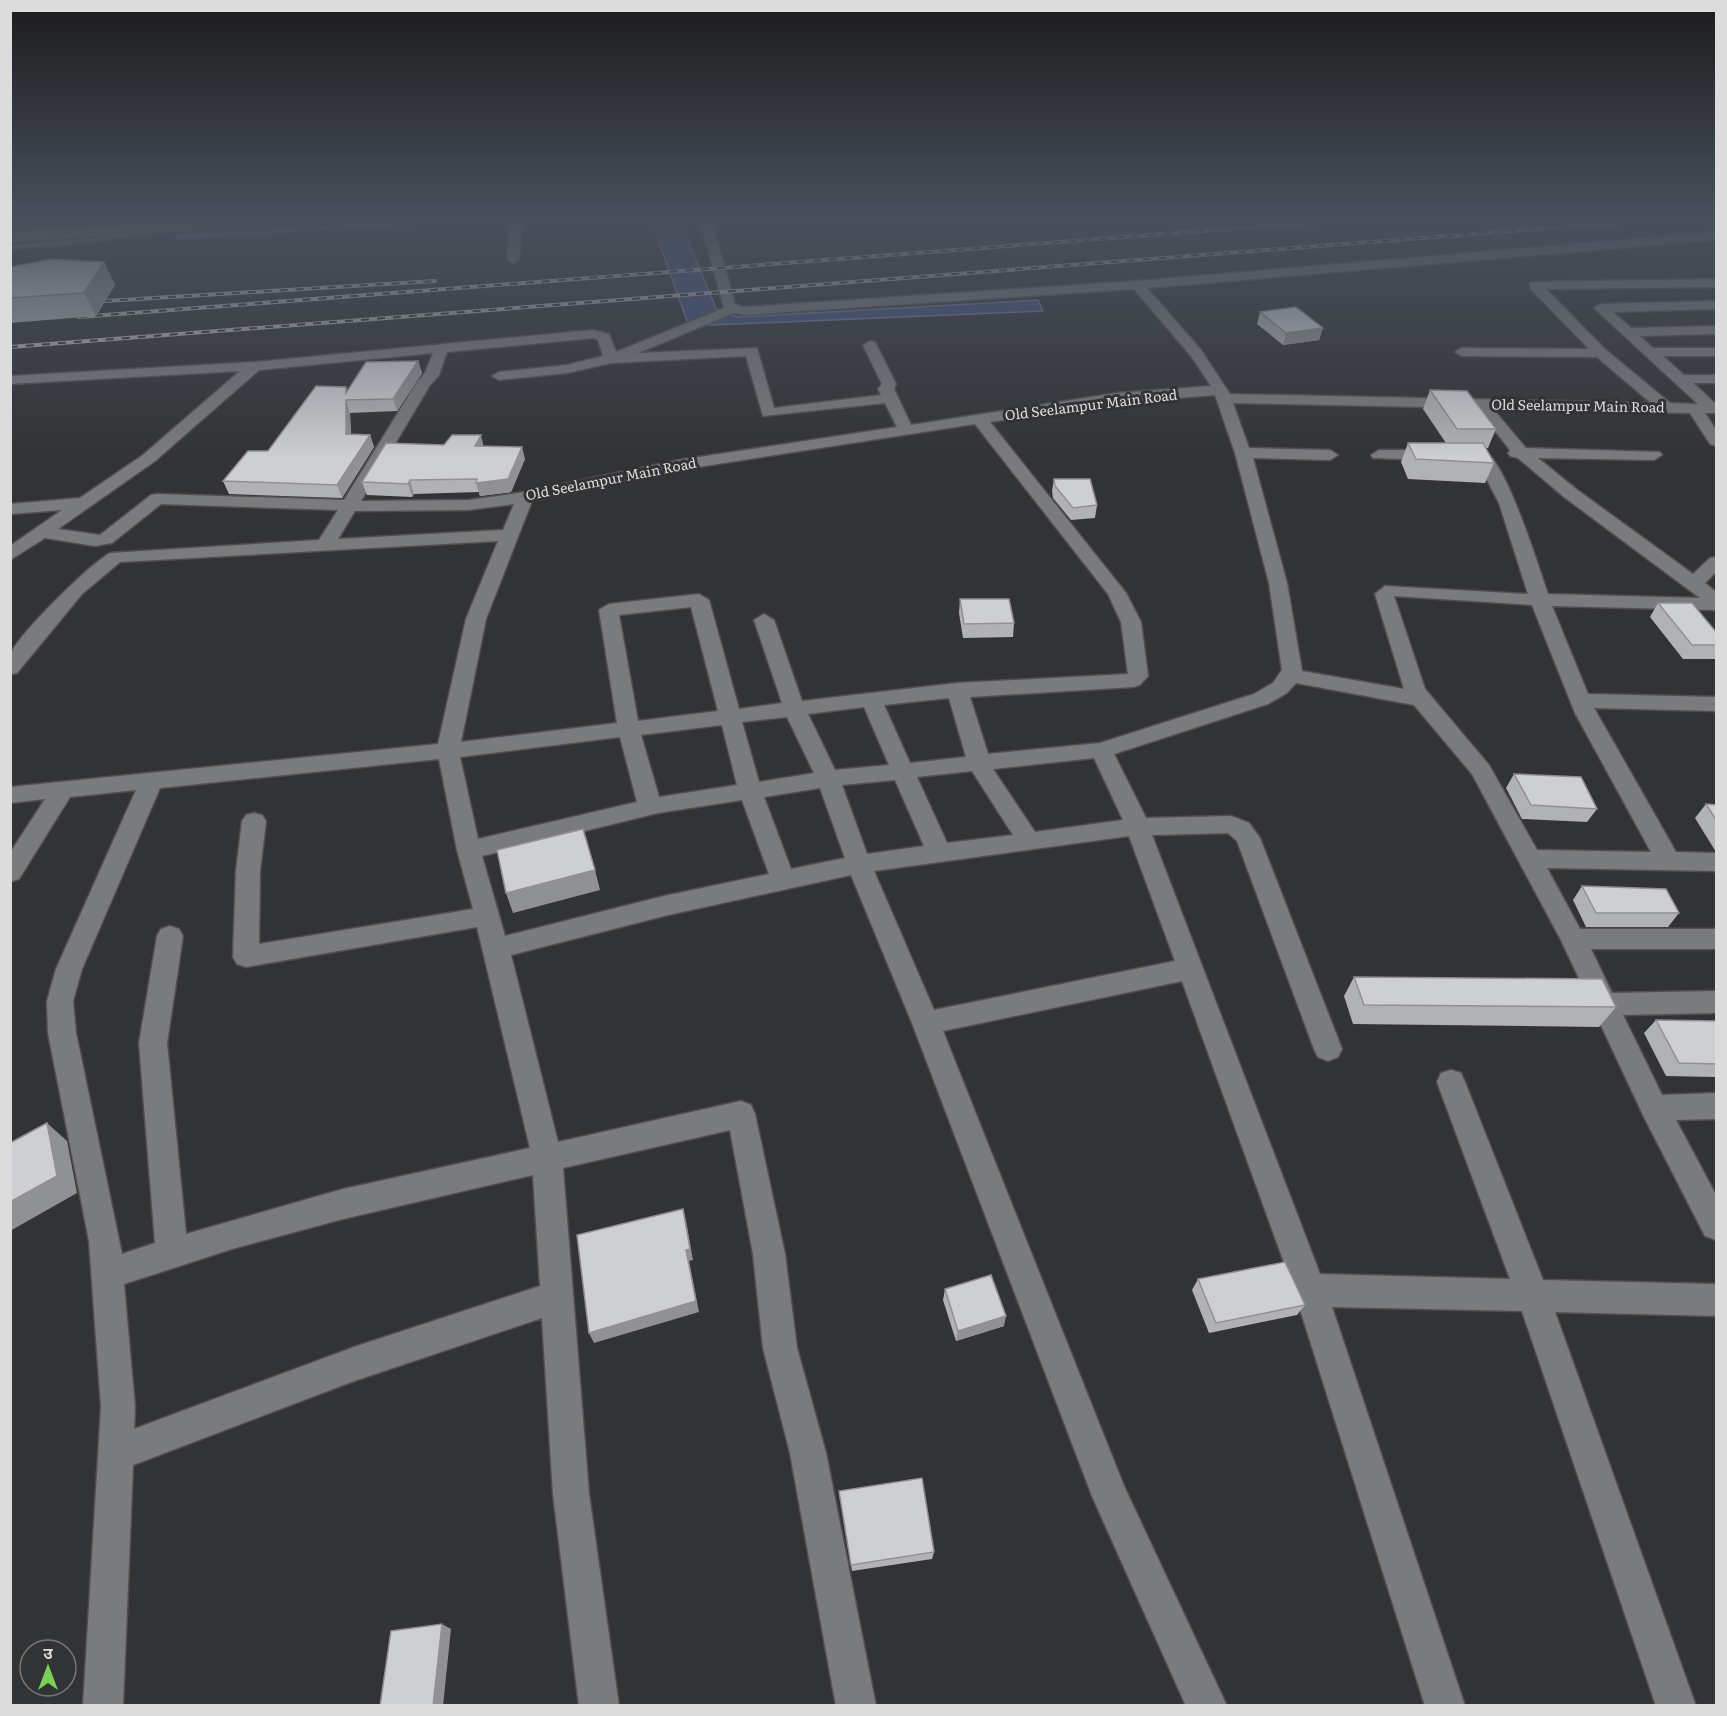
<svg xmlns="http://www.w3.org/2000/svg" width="1727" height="1716" font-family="Literata,'Noto Sans Devanagari',serif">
<rect width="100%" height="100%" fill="#323335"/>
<!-- water -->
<path fill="#404f7f" stroke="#6f799b" stroke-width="1.5" d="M650,218H679L717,311L738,317L1038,300L1043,311L689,326Z"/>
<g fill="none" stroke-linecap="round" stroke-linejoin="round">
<defs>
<g id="lane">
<path d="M449,218H479L476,220L179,239L176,237L179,235Z"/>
<path d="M155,228L157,231L89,243L10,249V245L89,239Z"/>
</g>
<g id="street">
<path d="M510,218H522L519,259L513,263L507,259Z"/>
<path d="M699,218H711L735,304L744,307L1137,281L1716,232V240L1147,288L1201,350L1230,394L1651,403L1597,357L1462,356L1455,352L1462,348L1589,349L1530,288V282L1716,279V287L1546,289L1606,350L1670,403L1698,404L1594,308L1601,304L1716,301V309L1613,312L1631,328L1716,326V334L1640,336L1653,348H1716V356H1663L1684,375H1716V383H1693L1716,404V413H1705L1716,430V446L1710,444L1690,413L1493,409L1526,448L1660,452L1662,455L1654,460L1538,458L1576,489L1693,574L1710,558L1716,557V572L1705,583L1716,592V610L1552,606L1588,694L1716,697V711L1594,708L1676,852L1716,853V871L1547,868L1580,929H1716V949H1591L1612,993L1716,991V1013L1623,1015L1662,1095L1716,1093V1119L1676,1120L1716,1195V1240L1705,1236L1644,1117L1561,940L1472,774L1414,705L1296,683L1287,693L1268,704L1114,754L1146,818L1231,816L1249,823L1260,838L1342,1049L1338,1057L1328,1061L1318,1057L1314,1049L1237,841L1228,833L1152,835L1320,1274L1510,1279L1437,1082L1441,1073L1451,1070L1461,1073L1465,1082L1543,1280L1716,1284V1316L1555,1312L1696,1706H1656L1522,1311L1332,1307L1465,1706H1425L1294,1290L1182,981L943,1031L1124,1486L1227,1706H1186L1092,1496L912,1023L851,875L664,916L511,955L558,1142L741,1101L751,1105L755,1114L785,1254L797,1348L826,1453L876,1706H836L790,1453L763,1348L753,1254L730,1130L563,1168L589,1494L619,1706H579L553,1494L542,1318L354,1381L133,1465L123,1706H83L101,1407L89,1241L48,1033L47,1001L56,969L136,790L70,797L19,879L10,882V853L45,799L10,803V787L438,744L466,619L498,541L120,562L82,594L17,673L10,674C10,669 9,661 10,656C15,637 90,564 110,553L319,540L338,510L161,504L112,543L95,546L45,538L10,560V546L62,510L10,514V504L80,498L143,455L240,371L10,384V376L255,362L593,330L609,334L616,352L724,308ZM1134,289L1191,356L1211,386L1117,393L911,425L894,389L896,384L875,342L870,341L863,345L882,384L878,389L881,395L774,408L757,348L638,353L734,313L744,315ZM593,338L598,340L603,356L567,365L499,372L492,376L499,380L567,373L611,363L746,356L763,416L885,403L897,427L679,460L525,492L469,500L361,501L430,385L439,375L447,352ZM433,353L425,373L417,382L344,500L157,494L151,495L100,535L58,529L155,461L259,370ZM1215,395L1235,453L1269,583L1282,670L1273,683L1254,694L1100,743L988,754L970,697L1133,687L1140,685L1148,676L1141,622L1126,593L990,422L1117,403ZM1233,403L1477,408L1510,450L1508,453L1510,456L1518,458L1564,497L1700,598L1548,594C1539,569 1505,456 1482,450L1474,455L1499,503L1528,594L1385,586L1375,594L1404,689L1302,671L1287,583L1253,458L1330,460L1338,455L1330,450L1249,448ZM975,424L1108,594L1121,622L1128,674L957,683L802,701L774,620L764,614L754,620L782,703L739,709L709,600L699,594L609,604L599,610L617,723L461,742L486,619L532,501L679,470ZM514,504L503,530L338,539L355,511L469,510ZM1394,596L1532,605L1575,713L1651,852L1537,850L1489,765L1425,689ZM691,607L718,711L638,721L619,615ZM949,698L966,757L910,763L884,705ZM864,707L889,765L835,770L808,714ZM787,717L814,773L759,782L742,722ZM722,725L737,785L659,797L641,735ZM620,737L637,802L478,839L460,757ZM1094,758L1123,820L1035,832L993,769ZM439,759L457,850L473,909L259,944L260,871L266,821L262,815L254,813L246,815L242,821L236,871L233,957L237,964L246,967L477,927L530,1148L343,1189L186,1234L167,1043L183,936L179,929L170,926L161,929L157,936L139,1043L155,1243L122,1254L76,1033L73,1001L82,969L160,788ZM972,771L1013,835L947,843L917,777ZM895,780L924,846L867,854L842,785ZM820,788L845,858L791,869L764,797ZM742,800L769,874L664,896L505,936L482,856L658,813ZM1129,836L1175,961L934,1010L874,871ZM533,1175L540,1286L354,1347L134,1429L135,1407L124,1284L232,1249L343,1219Z"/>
<path d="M1379,450H1436L1444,455L1436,460L1373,458L1371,455Z"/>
</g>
<path id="secondary" d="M236,218H321L313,223L10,242V232Z"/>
<path id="highway" d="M10,218H43L35,223L10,225Z"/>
</defs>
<!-- lane casing -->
<use href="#lane" stroke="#505052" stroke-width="3"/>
<!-- street casing -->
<use href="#street" stroke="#505052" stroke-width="3"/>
<!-- secondary casing -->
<use href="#secondary" stroke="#505052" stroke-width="3"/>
<!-- highway casing -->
<use href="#highway" stroke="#505052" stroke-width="3"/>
<!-- lane -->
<use href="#lane" fill="#7a7b7d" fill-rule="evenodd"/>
<!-- street -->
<use href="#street" fill="#7a7b7d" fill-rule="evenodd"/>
<!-- secondary -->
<use href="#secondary" fill="#73826f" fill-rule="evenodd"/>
<!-- highway -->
<use href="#highway" fill="#62934f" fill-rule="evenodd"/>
<defs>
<g id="rail">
<path d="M88,302L435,281"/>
<path d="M79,317L1374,218"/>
<path d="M10,347L1681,218"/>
</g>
</defs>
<!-- rail casing -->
<use href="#rail" stroke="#b2b2b4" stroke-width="4"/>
<!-- rail -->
<use href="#rail" stroke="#323335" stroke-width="2" stroke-dasharray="8" stroke-linecap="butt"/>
</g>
<!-- wall -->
<g fill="#b1b2b5">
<path d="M104,262L115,285L96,316L10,323V267Z"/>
<path d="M1260,312L1323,328L1319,340L1283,345L1257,324Z"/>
<path d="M418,361L422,373L397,411L350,413L351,434L370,435L374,447L342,498L229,494L223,481L268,451L346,387L347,391Z"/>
<path d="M1430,390L1496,429L1488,448H1486L1494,463L1485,483L1408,479L1401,462L1408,443H1446L1423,409Z"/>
<path d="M484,446L525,459L511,492L480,496L479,492L414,494L412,497L367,495L362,482Z"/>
<path d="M1054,479L1097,505L1095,518L1071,520L1053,498L1052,491Z"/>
<path d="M960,599L1014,623L1013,637L963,638L959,613Z"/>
<path d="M1658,603L1716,632V659H1683L1650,617Z"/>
<path d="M1514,774L1597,809L1587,822L1522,819L1506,788Z"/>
<path d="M1706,804L1716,805V852L1695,818Z"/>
<path d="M1582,886L1679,913L1668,927H1586L1573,900Z"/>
<path d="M1354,977L1616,1007L1599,1027L1353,1024L1344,996Z"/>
<path d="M1656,1020L1716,1021V1077L1666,1076L1644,1033Z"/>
<path d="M1198,1279L1305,1305L1297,1315L1209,1333L1192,1290Z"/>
<path d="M945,1289L1004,1326L956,1341L943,1300Z"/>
<path d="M839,1491L934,1552L932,1559L852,1571Z"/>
</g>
<!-- shaded-wall -->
<g fill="#909193">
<path d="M104,262L115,285L96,316L84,293Z"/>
<path d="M1323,328L1319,340L1283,345L1286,333Z"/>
<path d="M418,361L422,373L397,411L393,399Z"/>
<path d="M346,400L350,413L351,447L346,434Z"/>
<path d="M370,435L374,447L342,498L337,485Z"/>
<path d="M481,435L484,448L475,446Z"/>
<path d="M522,447L525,459L511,492L480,496L476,483Z"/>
<path d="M410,480L414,494L412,497L408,484Z"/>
<path d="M595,870L600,890L513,913L506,893Z"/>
<path d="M47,1123L67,1141L77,1193L10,1231V1202Z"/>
<path d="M683,1209L686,1221L693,1260L689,1261L699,1312L594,1343L589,1333L686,1250Z"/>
<path d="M1006,1316L1004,1326L956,1341L958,1331Z"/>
<path d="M442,1624L451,1629L443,1706H433Z"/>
</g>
<!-- building -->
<g fill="#cecfd2" stroke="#909193" stroke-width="1.5">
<path d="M51,259L104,262L84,293L10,298V267Z"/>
<path d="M1296,307L1323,328L1286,333L1260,312Z"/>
<path d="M418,361L393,399L346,400V434L370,435L337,485L223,481L248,451H268L316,386L346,387V393L366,362Z"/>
<path d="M1430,390L1467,391L1496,429H1457Z"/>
<path d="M452,435H481L475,446L522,447L508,479L476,483L477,479L410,480L408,484L362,482L386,443L444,445Z"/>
<path d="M1408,443H1483L1494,463L1416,459Z"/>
<path d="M1054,479H1090L1097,505L1073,508L1055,486Z"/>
<path d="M960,599H1009L1014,623L964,624Z"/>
<path d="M1658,603H1692L1716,632V645H1692Z"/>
<path d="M1514,774L1581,777L1597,809L1531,805Z"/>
<path d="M1706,804L1716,805V820Z"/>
<path d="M583,829L595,870L506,893L497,850Z"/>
<path d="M1582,886L1666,889L1679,913H1596Z"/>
<path d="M1354,977L1602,979L1616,1007L1364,1005Z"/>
<path d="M1656,1020L1716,1021V1064L1679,1063Z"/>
<path d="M47,1123L57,1176L10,1202V1143Z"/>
<path d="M683,1209L690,1249L686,1250L696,1301L589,1333L577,1235Z"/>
<path d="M1285,1262L1305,1305L1216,1323L1198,1279Z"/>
<path d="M991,1275L1006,1316L958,1331L945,1289Z"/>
<path d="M922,1478L934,1552L851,1565L839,1491Z"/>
<path d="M442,1624L433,1706H380L391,1631Z"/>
</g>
<!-- sky -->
<linearGradient id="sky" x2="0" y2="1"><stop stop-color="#1c1c1d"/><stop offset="0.48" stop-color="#49505c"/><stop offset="1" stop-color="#49505c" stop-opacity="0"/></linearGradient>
<rect width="1727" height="458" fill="url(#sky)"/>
<g text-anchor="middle" stroke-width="6" stroke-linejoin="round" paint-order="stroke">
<!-- far-street labels -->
<g font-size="14" fill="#dcdcdd" stroke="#323335">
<text transform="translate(1091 405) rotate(-7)" y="5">Old Seelampur Main Road</text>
<text transform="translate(1578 406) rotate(1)" y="5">Old Seelampur Main Road</text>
<text transform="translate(611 479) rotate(-11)" y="5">Old Seelampur Main Road</text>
</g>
</g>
<!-- border -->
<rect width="1727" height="1716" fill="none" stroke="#dcdcdd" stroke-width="24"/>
<!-- north arrow -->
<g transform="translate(48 1668)"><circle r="28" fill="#323335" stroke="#767778" stroke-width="1.5"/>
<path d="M0-4.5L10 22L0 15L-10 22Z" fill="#7ad157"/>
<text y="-9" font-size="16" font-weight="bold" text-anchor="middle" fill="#dcdcdd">उ</text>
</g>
</svg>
